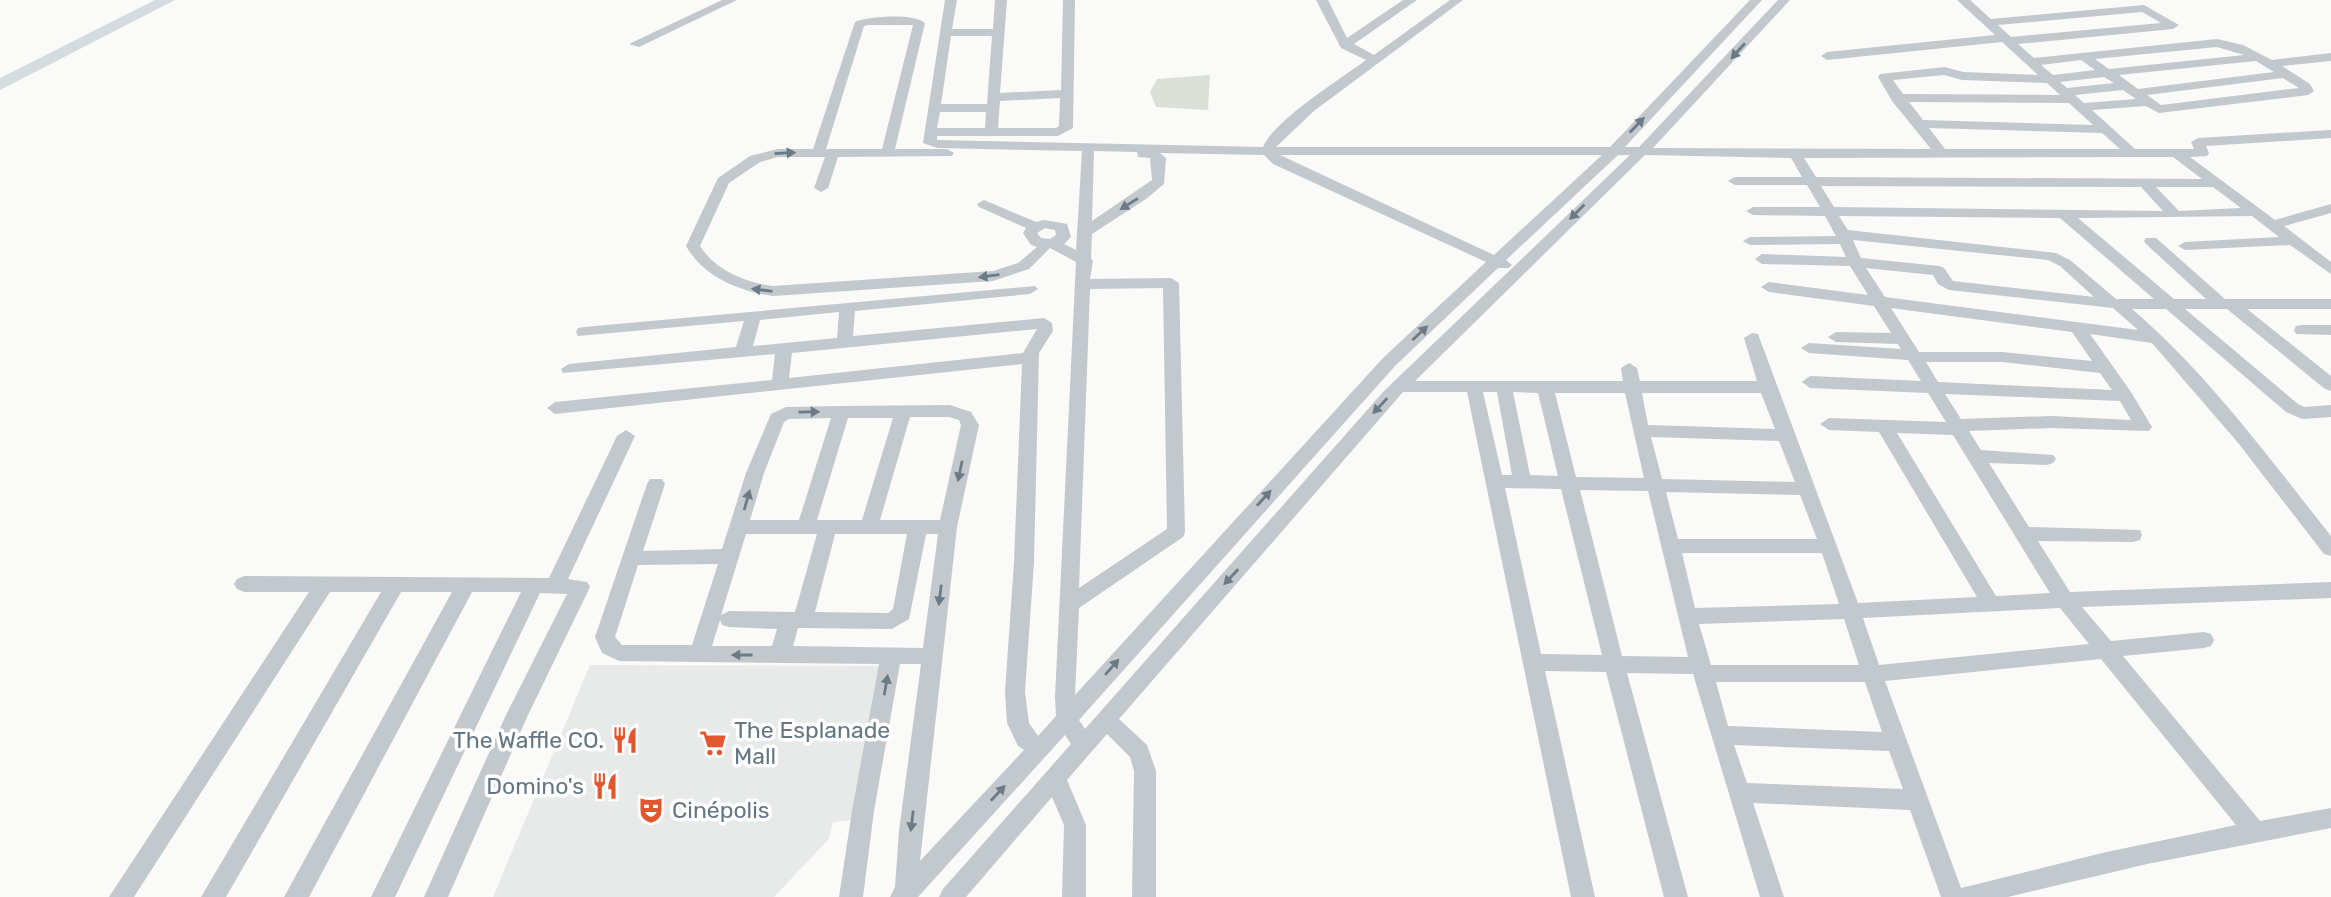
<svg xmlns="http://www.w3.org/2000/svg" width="2331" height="897" font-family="Rubik,sans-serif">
<rect width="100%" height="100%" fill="#fafaf8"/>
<!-- built -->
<path fill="#e8e9e9" d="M590,665L883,666L852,820L833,822L829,839L774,897H493Z"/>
<!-- green -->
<path fill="#dadfd7" d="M1210,75L1208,110L1156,107L1150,92L1157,79Z"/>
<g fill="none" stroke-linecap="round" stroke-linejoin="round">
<!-- minor -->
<g fill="#c3c8cc" fill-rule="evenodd">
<path d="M722,0H737L639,47L629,44Z"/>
<path d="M945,0H957L952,29H993L995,0H1007L1000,93L1061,90L1063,0H1075L1073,128L1058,136H937V140L1263,147C1273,121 1342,78 1366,60L1341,48L1316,0H1328L1347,38L1403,0H1417L1354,44L1374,55L1450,0H1463L1314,111L1276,147H1610L1750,0H1762L1625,147H1639L1778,0H1790L1653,148L1931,149L1892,101L1878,77L1880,74L1945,67L1963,72L2038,75L2002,42L1827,60L1821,56L1827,52L1995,35L1957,0H1970L1991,19L2144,5L2179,25L2173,29L2018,44L2034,58L2217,39L2243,45L2272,60L2331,53V61L2282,66L2310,84L2314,91L2308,95L2159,113L2146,106L2092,110L2135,149H2194L2191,142L2198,138L2331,130V138L2206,146L2209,153L2207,156L2190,157L2275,220L2331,204V213L2284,226L2331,262V274L2290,245L2185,250L2178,246L2185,242L2279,237L2252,216L2078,218L2174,299H2206L2146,244L2144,241L2146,238H2156L2225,299H2331V309H2247L2331,376V391L2325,389L2227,309H2185L2298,404L2304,407L2331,405V417L2302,419L2286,412L2166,309H2132C2208,374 2269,458 2331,536V556L2324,554L2239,444L2152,343L2090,334L2131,392L2152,427L2149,431L2051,428L1969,431L1981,450L2053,455L2056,459L2053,463L2047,465L1989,463L2029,527L2140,530L2142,535L2140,540L2133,542L2038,541L2070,592L2331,582V598L2082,607L2111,641L2204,632L2211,634L2214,640L2211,646L2204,648L2123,656L2260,821L2331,808V828L2147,864L2008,897H1941L1910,810L1753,803L1784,897H1760L1693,674L1627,673L1688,897H1664L1606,672L1545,671L1595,897H1571L1467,392H1403L1119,719L1147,745L1156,771V897H1132L1134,771L1130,757L1107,734L1067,780L1086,825V897H1062L1064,825L1052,797L966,897H939L943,889L1071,744L1065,735L918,897H890L895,887L899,831L921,664H900L874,811L863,897H839L852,811L879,664L619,661L602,653L595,637L647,484L650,479H662L665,484L643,551L722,549L746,473L771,414L786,407L841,406L950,405L971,412L979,425L957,527L920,861L1024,750L1018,746L1007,723L1005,692L1014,562L1022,364L555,414L547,408L555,402L772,380L775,354L563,373L561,369L569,364L736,347L744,321L578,336L576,332L578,328L584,327L1035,286L1038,289L1030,294L855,311L853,336L1044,318L1052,323L1053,331L1039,353L1034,562L1025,692L1029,723L1038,736L1056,716L1055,697L1076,262L1050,248L1029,269L993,281L773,296C738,291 704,277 686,246L718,178L750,156L778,149H813L855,22C868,16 915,13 925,23L895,149H947L954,153L952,156L838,157L828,188L821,192L814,188L825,157H778L760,162L729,183L700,246C715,270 746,283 773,286L993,271L1018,263L1037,247L1031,245L1023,233L1026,228L979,207L977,204L984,200L1036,222L1044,220L1067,224L1071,237L1064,244L1076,250L1082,151L937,148L923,143ZM2142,12L2161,23L2011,37L1998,25ZM868,25H913L882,149H826L864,26ZM951,36H992L987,104H941ZM2217,47L2244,55L2109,69L2095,59ZM2081,60L2095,70L2053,75L2041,65ZM2256,61L2274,72L2138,89L2119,75ZM1944,75L1962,80L2047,83L2060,95L1903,94L1893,80ZM2104,77L2114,83L2067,88L2060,82ZM2283,78L2299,88L2161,105L2147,95ZM2123,90L2136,99L2084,103L2075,95ZM1060,98L1059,126L1056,128H998L1000,101ZM1909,102L2069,103L2093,125L1923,120ZM940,112H986L985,128H937ZM1929,128L2102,133L2120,149H1945ZM1094,151L1137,152L1138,157L1150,158L1152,180L1092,221ZM1160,153L1264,155L1273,164L1486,262L1383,358L1075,695L1079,608L1183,537L1185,532L1179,283L1171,278L1090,279L1093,261L1091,258L1092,234L1146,199L1164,184L1166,158ZM1280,155H1602L1494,255ZM1618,155H1630L1384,391L1085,729L1079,720L1395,366L1498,268H1509L1512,265L1506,260ZM1645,155L1791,158L1802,177H1735L1728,181L1735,185H1807L1820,207H1753L1746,211L1753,215L1825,216L1836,236L1750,237L1743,241L1750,245L1840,244L1846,257L1762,254L1755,259L1762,264L1850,266L1868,295L1769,282L1761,287L1769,292L1874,306L1891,333L1836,332L1828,337L1836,342L1898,344L1901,349L1809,343L1801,348L1809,353L1908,360L1921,381L1810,376L1802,382L1810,388L1928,393L1946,422L1829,418L1820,424L1829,430L1879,432L1977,597L1858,603L1758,334L1752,333L1744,338L1757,381H1640L1637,368L1629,363L1621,368L1623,381H1415ZM2128,157H2173L2202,179L1816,177L1804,158ZM1821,186L2141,187L2163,211L1834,207ZM2156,187H2213L2241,208L2179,211ZM1839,216L2060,218L2154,299H2116L2070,260L2056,253L1848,230ZM1045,228L1055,230L1056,235L1050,239L1041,238L1037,233ZM1853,240L2048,260L2060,266L2094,297L1953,281L1944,268L1939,266L1861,258ZM1866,268L1933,275L1938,284L1949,290L2113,308L2138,330L1885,297ZM1163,288L1167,529L1079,588L1090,289ZM1891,308L2072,332L2092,361L2002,352H1919ZM839,312L837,338L753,346L760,320ZM1037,329L1023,353L789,378L792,353ZM1926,362H2002L2100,373L2112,390L1938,382ZM1483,392H1497L1512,475H1502ZM1513,392L1538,393L1558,476L1530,475ZM1555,393H1625L1644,478L1576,477ZM1642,393H1761L1775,429L1648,425ZM1945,394L2120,401L2131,420L2051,416L1961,419ZM910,417H949L959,420L961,425L940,520H880ZM831,418L799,520H750L764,473L784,422L789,419ZM848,418H893L862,520H817ZM1897,433L1953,435L2050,593L1996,596ZM1651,437L1779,441L1795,482L1662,479ZM1505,488L1561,489L1602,655L1541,654ZM1580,490L1648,491L1688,657L1622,656ZM1666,492L1800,495L1817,539H1678ZM746,534H817L795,612L729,611L721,615ZM835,534H907L893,609L888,613L815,612ZM926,534H938L923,648L793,646L798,628L892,629L909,619ZM1682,553H1822L1839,604L1695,608ZM718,564L692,645H622L615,637L638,565ZM2060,608L2089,644L1879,665L1863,618ZM1844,619L1859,665H1711L1699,624ZM720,620L722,625L729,627L777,629L772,646H712ZM2101,659L2236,825L2102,853L1961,888L1885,681ZM1716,682H1865L1882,732L1728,726ZM1734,745L1889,751L1903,789L1747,783Z"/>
<path d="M2302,325H2331V335L2296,334L2294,330L2296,326Z"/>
<path d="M626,430L635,436L568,579L587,582L590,587L528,715L448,897H424L506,715L567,594L540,593L395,897H371L521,592H472L309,897H284L452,592H401L226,897H201L381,592H330L134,897H109L309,592H244L237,589L234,584L237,579L244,576L549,578L617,436Z"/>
</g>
<!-- highway -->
<path fill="#d6dbdf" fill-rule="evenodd" d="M155,0H175L0,90V78Z"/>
</g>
<!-- one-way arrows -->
<defs><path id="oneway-solid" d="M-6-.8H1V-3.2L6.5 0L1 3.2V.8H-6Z" transform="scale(1.75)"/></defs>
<g fill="#6a7a87">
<use href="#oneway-solid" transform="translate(1738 51) rotate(132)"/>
<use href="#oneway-solid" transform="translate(1637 125) rotate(-46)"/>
<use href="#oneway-solid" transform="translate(785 153) rotate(-3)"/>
<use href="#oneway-solid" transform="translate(1129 204) rotate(148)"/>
<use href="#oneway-solid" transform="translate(1577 212) rotate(135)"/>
<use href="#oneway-solid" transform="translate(989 276) rotate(173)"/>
<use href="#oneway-solid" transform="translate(762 290) rotate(-173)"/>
<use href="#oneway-solid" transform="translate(1420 333) rotate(-43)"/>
<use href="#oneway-solid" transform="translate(1380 406) rotate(133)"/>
<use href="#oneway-solid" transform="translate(809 412) rotate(-1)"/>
<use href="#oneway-solid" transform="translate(960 471) rotate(102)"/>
<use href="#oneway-solid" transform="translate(1264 498) rotate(-48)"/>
<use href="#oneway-solid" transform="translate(747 500) rotate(-74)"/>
<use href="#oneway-solid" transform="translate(1231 577) rotate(133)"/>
<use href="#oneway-solid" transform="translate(940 595) rotate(97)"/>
<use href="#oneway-solid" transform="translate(742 655) rotate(-180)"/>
<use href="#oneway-solid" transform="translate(1112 667) rotate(-49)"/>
<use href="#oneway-solid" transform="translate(886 685) rotate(-80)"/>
<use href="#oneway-solid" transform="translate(998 793) rotate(-47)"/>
<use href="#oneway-solid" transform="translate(912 821) rotate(97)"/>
</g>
<!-- icons -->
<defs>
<symbol id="restaurant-bare" viewBox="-9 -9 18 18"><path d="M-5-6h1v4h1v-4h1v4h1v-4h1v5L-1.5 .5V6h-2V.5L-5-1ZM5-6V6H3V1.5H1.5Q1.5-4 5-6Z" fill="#e4572e" stroke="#fff" stroke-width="2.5" paint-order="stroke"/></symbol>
<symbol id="supermarket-bare" viewBox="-9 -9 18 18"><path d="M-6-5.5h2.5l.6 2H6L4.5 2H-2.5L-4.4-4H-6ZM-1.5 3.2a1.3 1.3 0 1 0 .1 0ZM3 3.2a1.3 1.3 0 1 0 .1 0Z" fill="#e4572e" stroke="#fff" stroke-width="2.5" paint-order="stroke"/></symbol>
<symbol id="theatre-bare" viewBox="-9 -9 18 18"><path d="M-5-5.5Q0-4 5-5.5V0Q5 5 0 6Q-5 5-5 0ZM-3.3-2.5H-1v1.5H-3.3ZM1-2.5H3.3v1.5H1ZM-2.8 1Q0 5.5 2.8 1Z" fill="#e4572e" stroke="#fff" stroke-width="2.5" paint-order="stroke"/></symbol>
</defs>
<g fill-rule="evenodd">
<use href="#restaurant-bare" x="606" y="721" width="38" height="38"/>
<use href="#supermarket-bare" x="694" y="724" width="38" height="38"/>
<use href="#restaurant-bare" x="586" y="767" width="38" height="38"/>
<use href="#theatre-bare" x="632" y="791" width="38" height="38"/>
</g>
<g text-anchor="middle" stroke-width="7" stroke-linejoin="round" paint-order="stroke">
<!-- near-poi labels -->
<g font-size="23" fill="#657683" stroke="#fff" text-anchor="start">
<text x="734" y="738">The Esplanade<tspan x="734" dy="26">Mall</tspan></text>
<text x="604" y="748" text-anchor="end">The Waffle CO.</text>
<text x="584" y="794" text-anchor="end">Domino's</text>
<text x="672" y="818">Cinépolis</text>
</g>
</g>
</svg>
